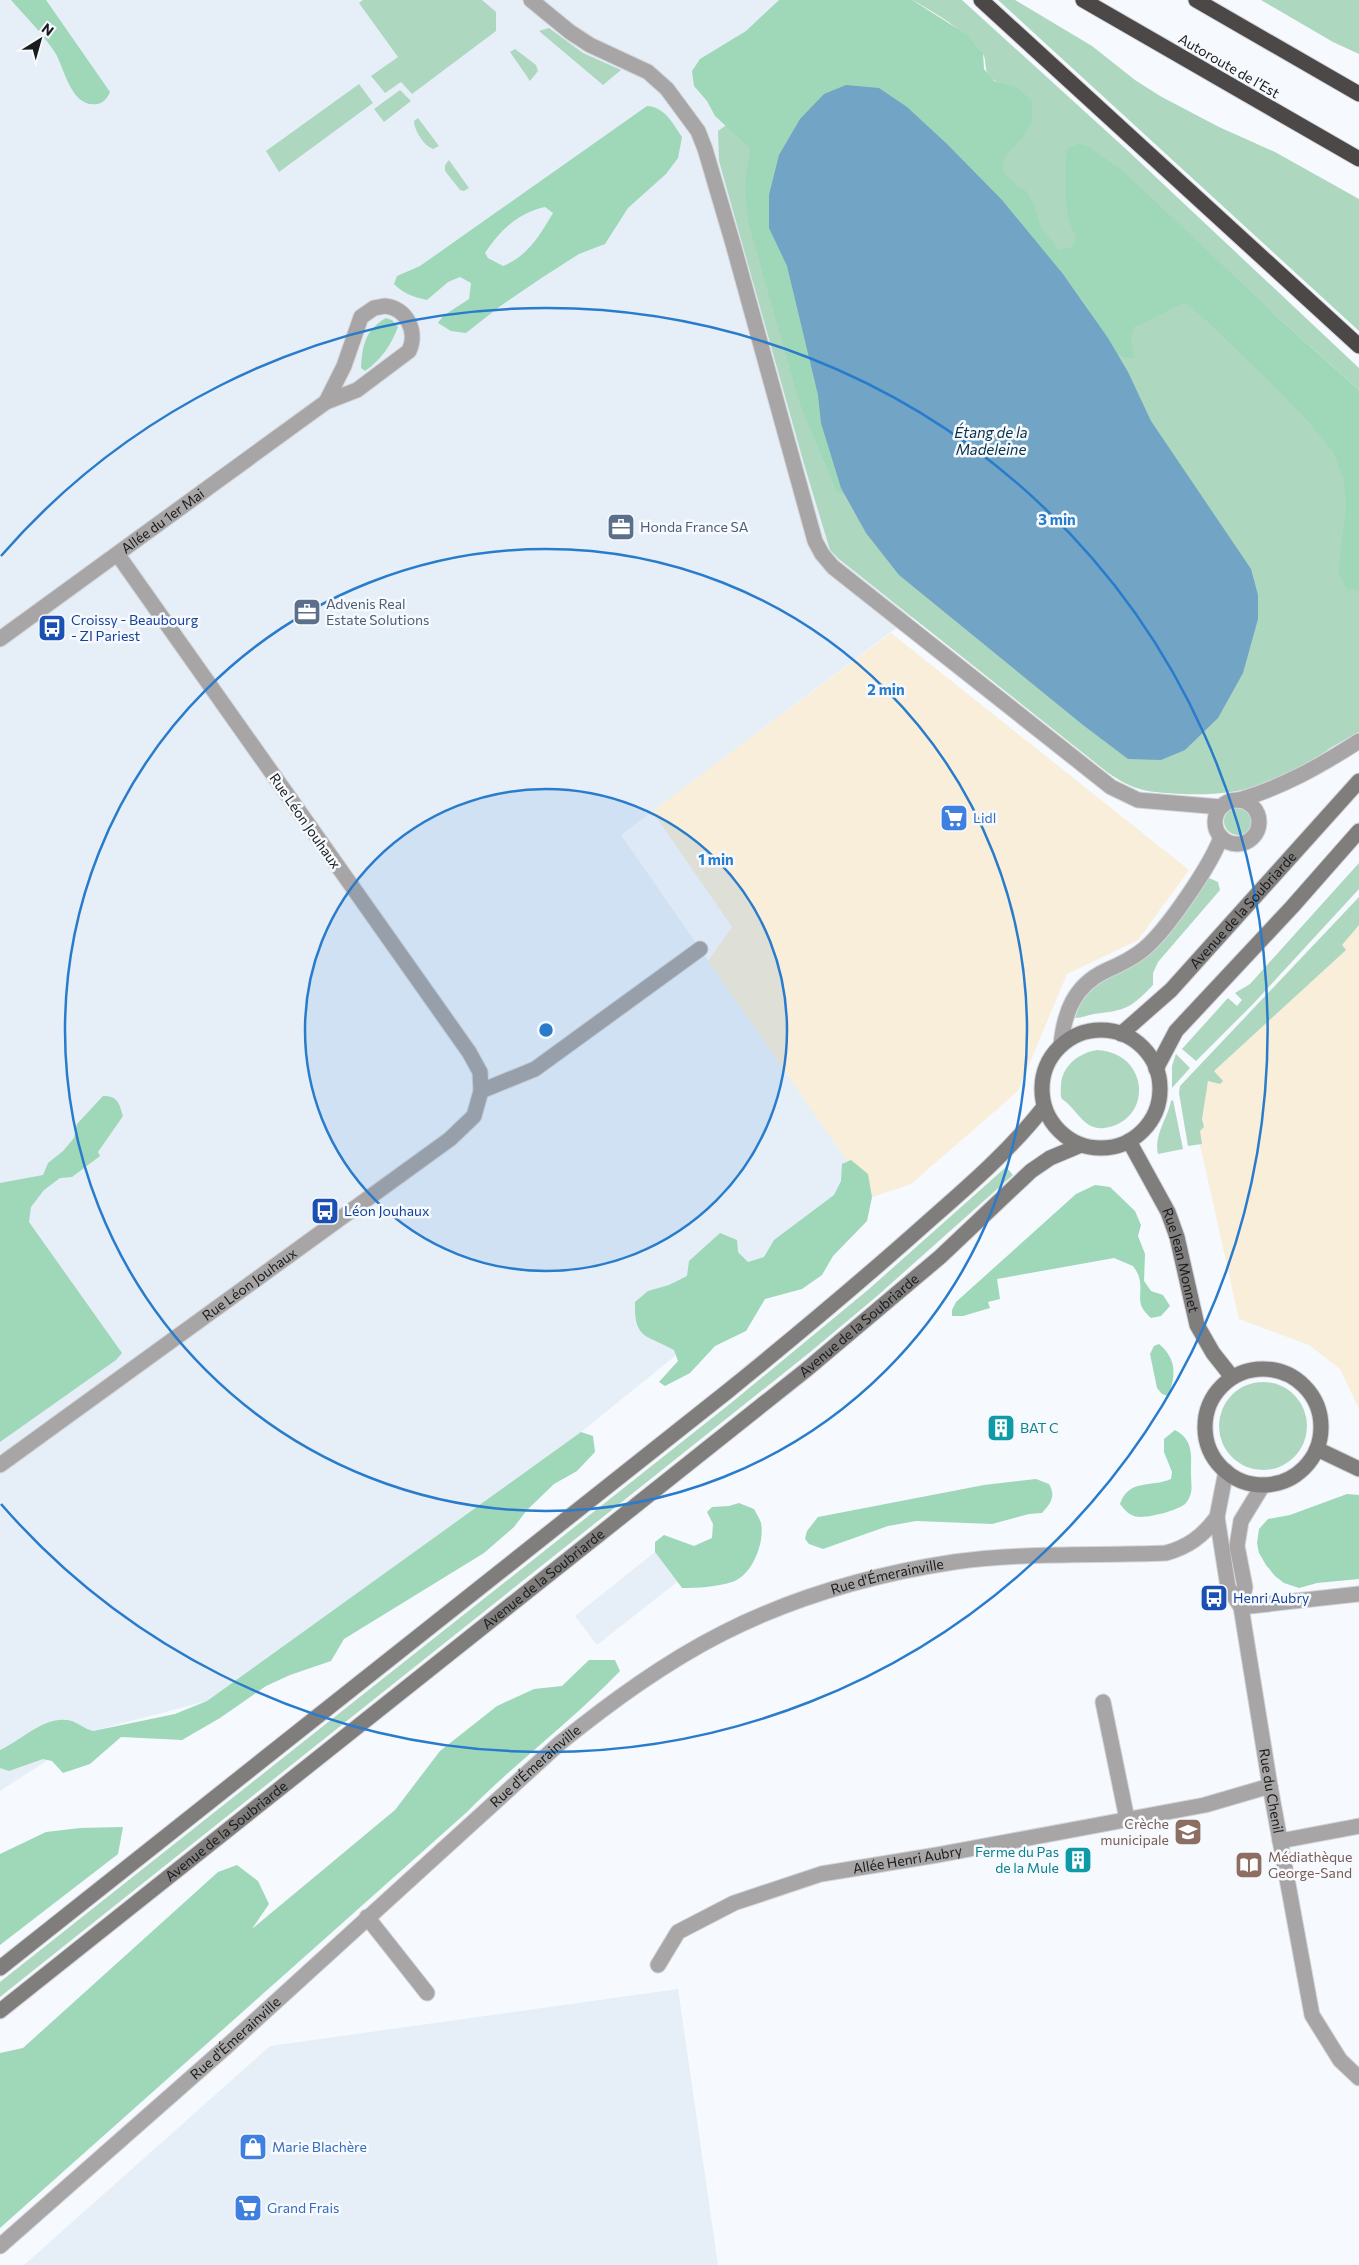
<svg xmlns="http://www.w3.org/2000/svg" width="1359" height="2265" font-family="Commissioner,sans-serif">
<rect width="100%" height="100%" fill="#f6f9fd"/>
<!-- commercial -->
<g fill="#f8eed9">
<path d="M891,633L1189,870L1138,940L1067,974L1018,1091L911,1184L872,1197L708,961L732,927L652,811Z"/>
<path d="M1359,917V1409L1340,1369L1309,1345L1239,1319L1194,1118L1213,1071Z"/>
</g>
<!-- built -->
<g fill="#e6eff8">
<path d="M0,0H899L919,611L621,835L872,1197L581,1432L207,1701L93,1731L0,1791Z"/>
<path d="M655,1552L677,1582L597,1645L575,1616Z"/>
<path d="M678,1989L718,2265H24L270,2046Z"/>
</g>
<!-- green -->
<g fill="#aed7c0">
<path d="M363,0H482L496,12V31L412,94L401,82L385,93L371,76L398,57L359,3Z"/>
<path d="M912,0H962L1127,150L1359,368V390L1274,314L1066,154V161L1359,443V732C1347,739 1334,745 1323,753C1319,756 1315,760 1311,763C1273,788 1227,796 1182,794C1148,792 1135,792 1107,772L839,559L830,550L804,464L719,161L718,131L854,35L1029,126L1003,84C977,76 991,63 981,51C963,29 937,14 912,0Z"/>
<path d="M998,0H1015L1092,46L1135,80L1160,96L1219,127L1275,152L1359,199V331Z"/>
<path d="M1261,0H1359V54L1333,42Z"/>
<path d="M549,28L583,53L621,70L603,85L539,31Z"/>
<path d="M515,49L536,65L538,71L530,81L510,52Z"/>
<path d="M359,84L373,103L279,172L266,151Z"/>
<path d="M400,90L411,101L384,122L374,109Z"/>
<path d="M418,118L439,146L433,149C424,146 414,130 414,121Z"/>
<path d="M449,160L469,188L464,191L460,190L445,171V165Z"/>
<circle cx="1238" cy="821" r="14"/>
<path d="M1359,863V889L1253,1004L1196,1061L1182,1049L1228,998L1237,1006L1242,1000L1235,993L1250,984Z"/>
<path d="M1207,877L1218,882L1220,890L1158,962L1153,973V985C1130,1009 1126,1010 1094,1014C1088,1015 1081,1018 1075,1018L1085,990L1115,974Z"/>
<path d="M1359,897V925L1342,945L1346,950L1214,1071L1223,1081L1220,1084L1208,1081L1202,1119L1204,1127L1200,1131L1202,1144L1188,1146L1179,1093L1180,1086Z"/>
<path d="M1097,1050C1151,1053 1153,1122 1104,1128C1086,1130 1080,1115 1068,1104C1067,1102 1064,1101 1062,1099C1060,1096 1061,1088 1061,1084C1063,1065 1079,1053 1097,1050Z"/>
<path d="M1176,1054L1190,1068L1172,1088V1066Z"/>
<path d="M1173,1100L1183,1149L1158,1154C1154,1134 1167,1120 1171,1101Z"/>
<path d="M1006,1167L1013,1175L876,1297L809,1353L0,1997V1982L731,1403L869,1289Z"/>
<circle cx="1263" cy="1426" r="44"/>
</g>
<!-- forest -->
<g fill="#9fd7b9" fill-rule="evenodd">
<path d="M11,0H46L110,92C108,97 104,103 97,104C72,108 65,71 56,54C44,35 26,17 11,0Z"/>
<path d="M779,0H912L966,34L983,53L984,69L994,81L1017,87L1032,101V121L1024,136L1005,156L1002,170L1017,186L1026,191L1034,204L1041,228L1059,250L1072,247L1076,237C1062,210 1066,183 1066,154L1069,147L1078,144L1086,145L1123,171L1274,314L1359,390V590L1347,589L1338,573L1346,508L1344,481L1334,453L1308,421L1272,384L1208,322L1186,303C1167,308 1153,321 1134,327L1131,338L1135,358H1125L1117,354L1083,300L1063,274L1002,200L947,144L927,127L846,85L824,94L800,119L769,228L787,266L844,494L837,492L800,404L749,225L745,192L746,174L751,149L715,116L707,101L694,86L692,71L700,59L746,31Z"/>
<path d="M647,106C665,107 673,124 682,137L678,158L666,174L628,208L605,244L579,254L543,277L499,307L466,333L451,331L438,323L443,316L469,299L471,283L460,277L448,282L427,300C414,297 404,294 394,284L397,276L420,266ZM545,207L553,213C540,235 528,256 503,266L488,258L485,253C500,230 518,213 545,207Z"/>
<path d="M386,318L392,320L398,327C391,345 381,360 365,371L361,368C362,346 365,330 386,318Z"/>
<path d="M103,1096C118,1096 119,1103 123,1116L98,1152L100,1156L72,1177L60,1178L44,1190L31,1207L29,1222L122,1353L116,1360L0,1442V1183L43,1175L48,1163L63,1151L74,1138L77,1124Z"/>
<path d="M851,1160L868,1174L872,1197L867,1221L833,1256L822,1275L802,1289L765,1299L746,1331L715,1346L690,1373L665,1386L659,1382L678,1361L674,1350C646,1334 634,1340 635,1302L648,1291L669,1285L687,1276L689,1261L720,1233L737,1240L738,1252L748,1262L764,1257L774,1240L834,1195L841,1181L842,1164Z"/>
<path d="M1095,1185L1110,1187L1135,1211L1141,1225L1138,1236L1145,1254L1144,1281L1151,1291L1163,1295L1170,1306L1161,1316L1151,1318C1133,1303 1144,1295 1139,1277C1138,1273 1135,1269 1133,1266L1114,1258L997,1279L1000,1299L988,1302L990,1308L963,1316H952V1310L956,1302L1076,1194Z"/>
<path d="M1159,1344C1177,1359 1176,1376 1168,1396L1162,1394L1157,1388L1150,1354L1154,1346Z"/>
<path d="M1175,1430C1194,1440 1191,1456 1191,1474C1191,1485 1194,1493 1186,1503C1180,1510 1144,1520 1134,1516C1128,1514 1124,1509 1120,1504C1129,1478 1151,1488 1171,1479L1172,1472L1164,1452V1439Z"/>
<path d="M581,1432L593,1436L595,1452L577,1471L554,1484L527,1510L514,1527L484,1553L344,1639L331,1661L290,1675L266,1686L220,1718L182,1740L121,1737L90,1764L63,1773L52,1761L43,1759L9,1771L0,1768V1750C23,1740 45,1714 72,1721C78,1723 85,1729 93,1731L175,1714L207,1701Z"/>
<path d="M1036,1479L1049,1484C1056,1496 1051,1503 1042,1513L1029,1514L992,1524L916,1521L888,1526L823,1549L809,1544L805,1539L807,1531L818,1517L984,1485Z"/>
<path d="M1347,1494L1359,1495V1579L1317,1583L1299,1588L1284,1583L1275,1576L1266,1565L1259,1553L1257,1543L1259,1529L1268,1519L1290,1515Z"/>
<path d="M739,1503L754,1509C756,1513 760,1519 761,1523C765,1543 752,1576 732,1582C716,1587 698,1588 682,1588L655,1552V1542L664,1535L694,1546L712,1538L713,1524L707,1512L712,1507L729,1506Z"/>
<path d="M589,1660H615L620,1671C572,1721 516,1762 467,1812L0,2228V2053L23,2048L218,1872L237,1865L258,1881L269,1904L252,1929L395,1810L440,1751L497,1706L534,1689L562,1686Z"/>
<path d="M123,1827L118,1854L0,1945V1854L46,1832L80,1828Z"/>
</g>
<!-- water -->
<path fill="#72a4c5" d="M846,85L879,88L907,107L947,144L1002,200L1063,274L1108,338L1128,372L1151,421L1251,569L1258,595V619L1243,673L1218,718L1185,750L1161,760L1128,759L1083,725L899,575L866,533L841,488L821,423L818,395L787,266L769,228V195L779,155L800,119L824,94Z"/>
<g fill="none" stroke-linecap="round" stroke-linejoin="round">
<defs>
<g id="street">
<path d="M531,0L570,32L590,45L648,72L667,89L698,131L705,149L733,244L815,541L822,554L833,567L1111,787L1138,800L1221,807"/>
<path d="M385,306C407,308 418,332 409,351L357,390L326,402L344,366L361,317L374,308Z"/>
<path id="s1" d="M0,639C109,561 217,481 326,402"/>
<path d="M1239,800C1283,787 1320,766 1359,741"/>
<circle cx="1237" cy="822" r="22"/>
<path d="M1061,1045C1064,1013 1074,986 1105,971C1119,965 1132,959 1144,949C1167,930 1211,865 1221,837"/>
<path d="M481,1091L535,1069L700,949"/>
<path id="s2" d="M0,1465L450,1139L474,1116L481,1091L480,1072L469,1052L118,555"/>
<path d="M1226,1471L1217,1517L1228,1587L1241,1607"/>
<path id="s3" d="M1263,1485L1241,1521L1237,1546L1245,1587L1241,1607L1270,1786L1312,2015L1340,2060L1359,2078"/>
<path d="M1241,1607L1359,1594"/>
<path d="M1103,1702L1127,1819"/>
<path d="M1280,1841L1359,1826"/>
<path d="M367,1917L427,1993"/>
<path id="s4" d="M658,1965L678,1932L734,1903L821,1874L937,1855L1205,1805L1270,1786"/>
<path id="s5" d="M0,2246L226,2047L560,1743C611,1702 664,1663 723,1633C794,1597 875,1574 954,1562C1024,1552 1095,1556 1166,1553C1188,1547 1203,1536 1217,1517"/>
</g>
<g id="secondary">
<circle cx="1101" cy="1089" r="59"/>
<path id="s6" d="M1121,1034L1171,990L1359,781"/>
<path d="M1156,1069L1176,1031L1292,907L1359,831"/>
<path id="s7" d="M1129,1141L1168,1212L1177,1237L1197,1325L1213,1353L1232,1377"/>
<circle cx="1263" cy="1427" r="58"/>
<path d="M1317,1449L1359,1469"/>
<path d="M0,1968L728,1391C797,1335 865,1278 931,1219C971,1184 1011,1149 1044,1107"/>
<path id="s8" d="M0,2011L806,1370L940,1257L1031,1171L1050,1158L1081,1145"/>
</g>
<g id="highway">
<path d="M981,0L1359,346"/>
<path d="M1083,0L1359,159"/>
<path d="M1196,0L1359,94"/>
</g>
</defs>
<!-- street casing -->
<use href="#street" stroke="#d3d5d9" stroke-width="17"/>
<!-- secondary casing -->
<use href="#secondary" stroke="#d3d5d9" stroke-width="17"/>
<!-- highway casing -->
<use href="#highway" stroke="#d3d5d9" stroke-width="17"/>
<!-- street -->
<use href="#street" stroke="#a7a5a5" stroke-width="15"/>
<!-- secondary -->
<use href="#secondary" stroke="#807d7d" stroke-width="15"/>
<!-- highway -->
<use href="#highway" stroke="#4d4848" stroke-width="15"/>
</g>
<!-- distance rings -->
<circle cx="546" cy="1030" r="241" fill="#297ccb" fill-opacity=".12"/>
<g fill="none" stroke="#297ccb" stroke-width="2.5">
<circle cx="546" cy="1030" r="241"/>
<circle cx="546" cy="1030" r="481"/>
<path d="M1 556A722 722 0 1 1 1 1504"/>
</g>
<!-- icons -->
<defs>
<symbol id="office-square" viewBox="-11 -11 22 22"><rect x="-9" y="-9" width="18" height="18" rx="4" fill="#5c6f8a" stroke="#f6f9fd"/><path d="M-6-3h4V-5.5h4V-3h4V5H-6ZM-1-4.5V-3h2v-1.5ZM-6 0V1H6V0Z" fill="#fff"/></symbol>
<symbol id="bus-square" viewBox="-11 -11 22 22"><rect x="-9" y="-9" width="18" height="18" rx="4" fill="#1a4fb4" stroke="#f6f9fd"/><path d="M-5-6H5V4H4V6H2V4H-2V6H-4V4H-5ZM-3.5-4V0h7V-4ZM-3.5 1.2v1.5H-2V1.2ZM2 1.2v1.5H3.5V1.2Z" fill="#fff"/></symbol>
<symbol id="supermarket-square" viewBox="-11 -11 22 22"><rect x="-9" y="-9" width="18" height="18" rx="4" fill="#3f7fe0" stroke="#f6f9fd"/><path d="M-6-5.5h2.5l.6 2H6L4.5 2H-2.5L-4.4-4H-6ZM-1.5 3.2a1.3 1.3 0 1 0 .1 0ZM3 3.2a1.3 1.3 0 1 0 .1 0Z" fill="#fff"/></symbol>
<symbol id="building-square" viewBox="-11 -11 22 22"><rect x="-9" y="-9" width="18" height="18" rx="4" fill="#0f9aa8" stroke="#f6f9fd"/><path d="M-4-6H4V6H1V3H-1V6H-4ZM-2.5-4.3h1.7v1.8h-1.7ZM.8-4.3h1.7v1.8H.8ZM-2.5-1h1.7V.8h-1.7ZM.8-1h1.7V.8H.8Z" fill="#fff"/></symbol>
<symbol id="school-square" viewBox="-11 -11 22 22"><rect x="-9" y="-9" width="18" height="18" rx="4" fill="#8d6e63" stroke="#f6f9fd"/><path d="M0-5L7-2L0 1L-7-2ZM-4 1L0 2.5L4 1V4Q0 6-4 4Z" fill="#fff"/></symbol>
<symbol id="library-square" viewBox="-11 -11 22 22"><rect x="-9" y="-9" width="18" height="18" rx="4" fill="#8d6e63" stroke="#f6f9fd"/><path d="M-6-4Q-3-5.5-.7-3.5V5Q-3 3-6 4ZM6-4Q3-5.5 .7-3.5V5Q3 3 6 4Z" fill="#fff"/></symbol>
<symbol id="shop-square" viewBox="-11 -11 22 22"><rect x="-9" y="-9" width="18" height="18" rx="4" fill="#3f7fe0" stroke="#f6f9fd"/><path d="M-5-2.5h2.3a2.7 3.5 0 0 1 5.4 0H5L5.5 6h-11ZM-1.5-2.5h3a1.5 2.3 0 0 0-3 0Z" fill="#fff"/></symbol>
</defs>
<g fill-rule="evenodd">
<use href="#office-square" x="605" y="511" width="32" height="32"/>
<use href="#office-square" x="291" y="596" width="32" height="32"/>
<use href="#bus-square" x="36" y="612" width="32" height="32"/>
<use href="#supermarket-square" x="938" y="802" width="32" height="32"/>
<use href="#bus-square" x="309" y="1195" width="32" height="32"/>
<use href="#building-square" x="985" y="1412" width="32" height="32"/>
<use href="#bus-square" x="1198" y="1582" width="32" height="32"/>
<use href="#school-square" x="1172" y="1816" width="32" height="32"/>
<use href="#building-square" x="1062" y="1844" width="32" height="32"/>
<use href="#library-square" x="1233" y="1849" width="32" height="32"/>
<use href="#shop-square" x="237" y="2131" width="32" height="32"/>
<use href="#supermarket-square" x="232" y="2192" width="32" height="32"/>
</g>
<g text-anchor="middle" stroke-width="5" stroke-linejoin="round" paint-order="stroke">
<!-- street labels -->
<g font-size="14" fill="#1a1b1c" stroke="#f6f9fd">
<text transform="translate(1229 66) rotate(30)" y="5">Autoroute de l’Est</text>
<text dy="5" stroke="none"><textPath href="#s1" startOffset="201">Allée du 1er Mai</textPath></text>
<text transform="translate(305 821) rotate(55)" y="5">Rue Léon Jouhaux</text>
<text dy="5" stroke="none"><textPath href="#s6" startOffset="174">Avenue de la Soubriarde</textPath></text>
<text dy="5" stroke="none"><textPath href="#s7" startOffset="131">Rue Jean Monnet</textPath></text>
<text dy="5" stroke="none"><textPath href="#s2" startOffset="308">Rue Léon Jouhaux</textPath></text>
<text dy="5" stroke="none"><textPath href="#s8" startOffset="1099">Avenue de la Soubriarde</textPath></text>
<text dy="5" stroke="none"><textPath href="#s5" startOffset="1124">Rue d'Émerainville</textPath></text>
<text dy="5" stroke="none"><textPath href="#s8" startOffset="694">Avenue de la Soubriarde</textPath></text>
<text dy="5" stroke="none"><textPath href="#s5" startOffset="719">Rue d'Émerainville</textPath></text>
<text dy="5" stroke="none"><textPath href="#s3" startOffset="316">Rue du Chenil</textPath></text>
<text dy="5" stroke="none"><textPath href="#s8" startOffset="289">Avenue de la Soubriarde</textPath></text>
<text dy="5" stroke="none"><textPath href="#s4" startOffset="281">Allée Henri Aubry</textPath></text>
<text dy="5" stroke="none"><textPath href="#s5" startOffset="314">Rue d'Émerainville</textPath></text>
</g>
<!-- service labels -->
<g font-size="14" fill="#4e5e75" stroke="#f6f9fd" text-anchor="start">
<text x="640" y="532">Honda France SA</text>
<text x="326" y="609">Advenis Real<tspan x="326" dy="16">Estate Solutions</tspan></text>
</g>
<!-- transit labels -->
<g font-size="14" fill="#164399" stroke="#f6f9fd" text-anchor="start">
<text x="71" y="625">Croissy - Beaubourg<tspan x="71" dy="16">- ZI Pariest</tspan></text>
<text x="344" y="1216">Léon Jouhaux</text>
<text x="1233" y="1603">Henri Aubry</text>
</g>
<!-- shop labels -->
<g font-size="14" fill="#366cbe" stroke="#f6f9fd" text-anchor="start">
<text x="973" y="823">Lidl</text>
<text x="272" y="2152">Marie Blachère</text>
<text x="267" y="2213">Grand Frais</text>
</g>
<!-- culture labels -->
<g font-size="14" fill="#0d838f" stroke="#f6f9fd" text-anchor="start">
<text x="1020" y="1433">BAT C</text>
<text x="1059" y="1857" text-anchor="end">Ferme du Pas<tspan x="1059" dy="16">de la Mule</tspan></text>
</g>
<!-- education labels -->
<g font-size="14" fill="#785e54" stroke="#f6f9fd" text-anchor="end">
<text x="1169" y="1829">Crèche<tspan x="1169" dy="16">municipale</tspan></text>
<text x="1268" y="1862" text-anchor="start">Médiathèque<tspan x="1268" dy="16">George-Sand</tspan></text>
</g>
<!-- water labels -->
<g font-size="15" font-style="italic" fill="#053148" stroke="#f6f9fd">
<text x="991" y="438">Étang de la<tspan x="991" dy="17">Madeleine</tspan></text>
</g>
</g>
<circle cx="546" cy="1030" r="8" fill="#297ccb" stroke="#f6f9fd" stroke-width="2.5"/>
<g font-size="15" text-anchor="middle" font-weight="bold" fill="#297ccb" stroke="#f6f9fd" stroke-width="5" stroke-linejoin="round" paint-order="stroke">
<text x="1057" y="525">3 min</text>
<text x="886" y="695">2 min</text>
<text x="716" y="865">1 min</text>
</g>
<!-- north arrow -->
<g transform="translate(40 40) rotate(37)" stroke="#f6f9fd" stroke-width="4" paint-order="stroke">
<path d="M0-4L9 19L0 12L-9 19Z" fill="#1a1b1c"/>
<text y="-8" font-size="14" font-weight="bold" text-anchor="middle" fill="#1a1b1c">N</text>
</g>
</svg>
